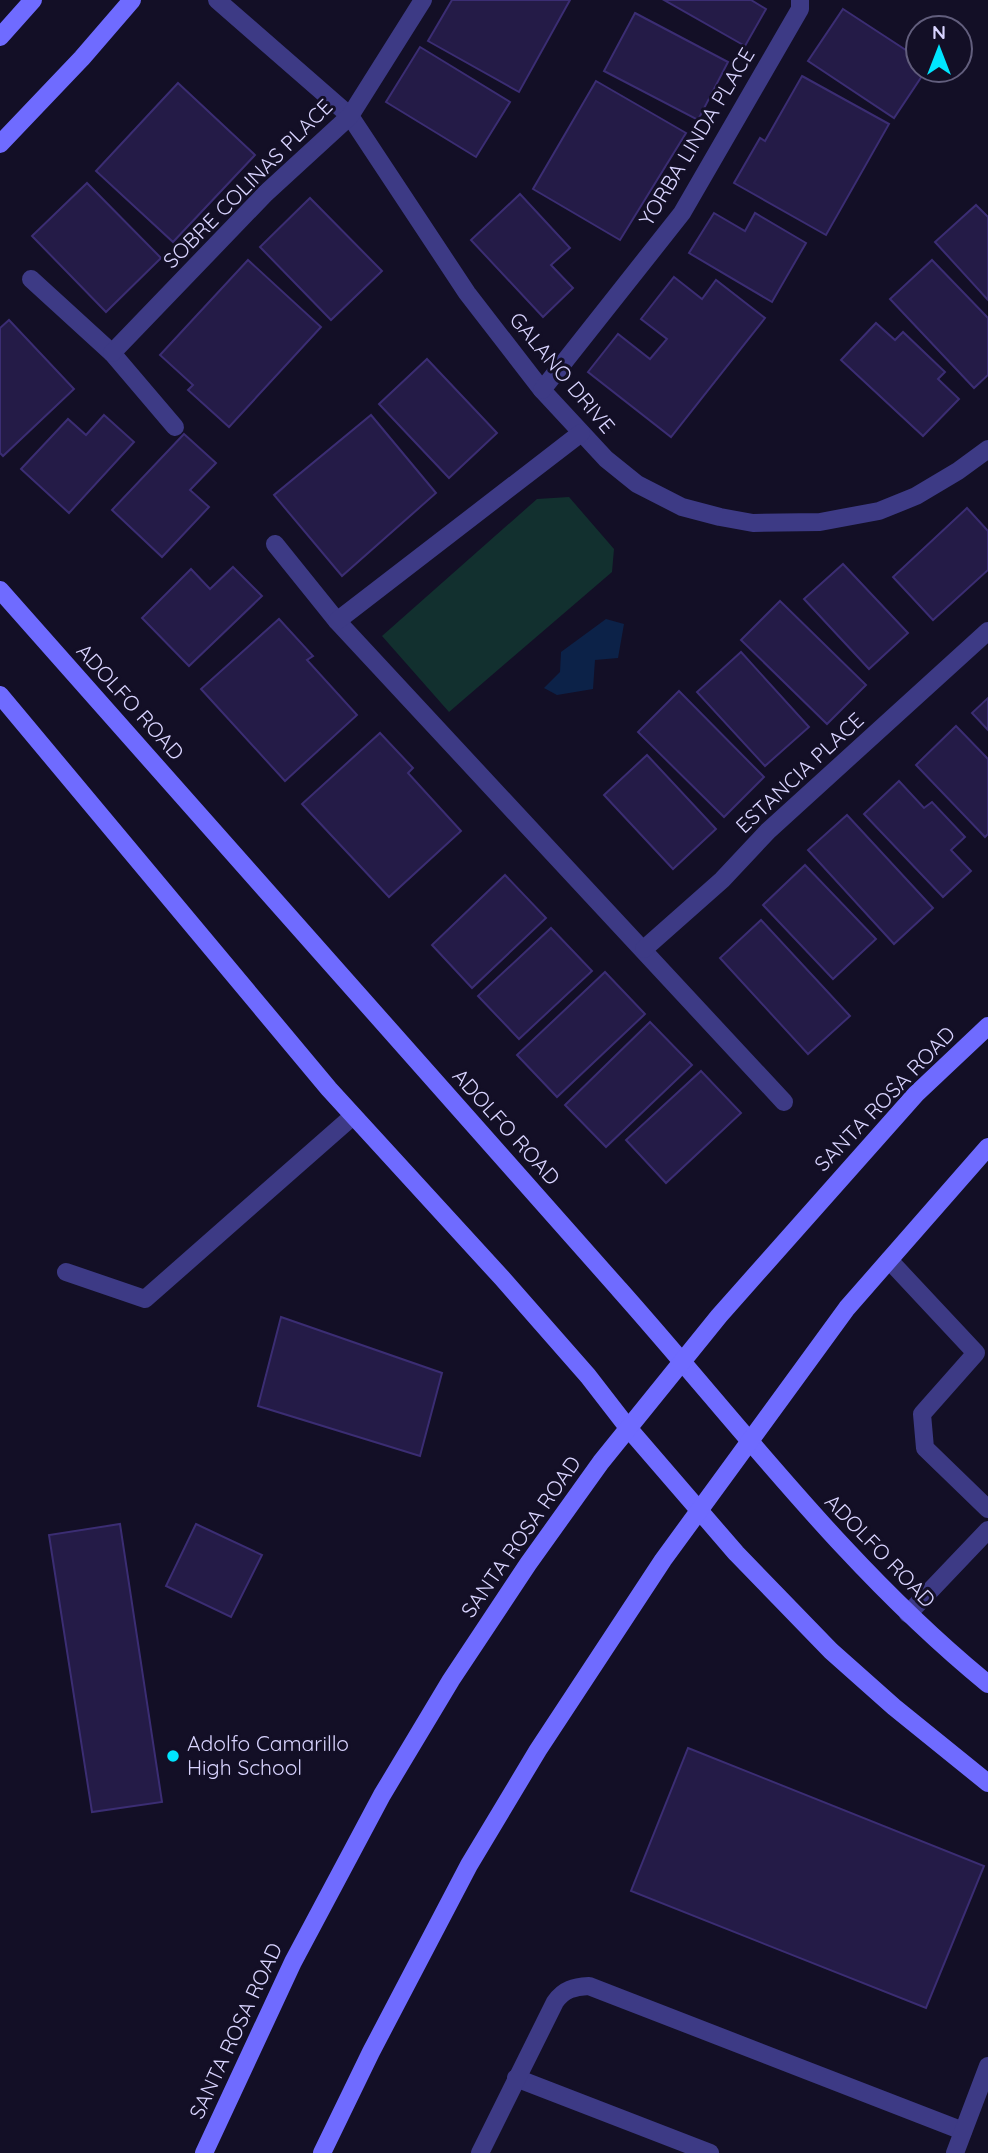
<svg xmlns="http://www.w3.org/2000/svg" width="988" height="2153" font-family="Quicksand,sans-serif">
<rect width="100%" height="100%" fill="#130f26"/>
<!-- green -->
<path fill="#12302f" d="M569,497L614,549L612,572L449,712L382,636L537,499Z"/>
<!-- water -->
<path fill="#0c2248" d="M606,619L624,624L618,658L595,660L593,689L557,695L544,688L560,672L561,652Z"/>
<!-- building -->
<g fill="#241b47" stroke="#3b2d73" stroke-width="2">
<path d="M452,0H570L519,92L428,41Z"/>
<path d="M664,0H751L766,9L745,46Z"/>
<path d="M843,9L918,58V70H926L894,118L808,61Z"/>
<path d="M635,13L728,62L698,120L604,71Z"/>
<path d="M420,47L510,102L476,157L386,102Z"/>
<path d="M802,76L889,124L826,235L734,183L760,138L765,141Z"/>
<path d="M596,81L686,133L620,240L533,189Z"/>
<path d="M178,83L255,155L173,242L96,171Z"/>
<path d="M87,183L161,258L106,312L32,236Z"/>
<path d="M520,194L570,248L551,265L573,288L543,317L471,240Z"/>
<path d="M310,198L382,271L331,320L260,247Z"/>
<path d="M976,205L988,217V300L935,242Z"/>
<path d="M714,213L745,231L755,213L806,243L772,302L689,253Z"/>
<path d="M248,260L321,327L229,427L188,390L193,385L160,355Z"/>
<path d="M932,260L988,318V375L974,388L890,299Z"/>
<path d="M674,277L702,299L716,280L765,318L671,437L588,372L618,334L650,359L667,339L641,319Z"/>
<path d="M9,320L74,389L3,456L0,453V328Z"/>
<path d="M876,323L895,340L903,332L945,372L938,379L959,399L923,436L841,360Z"/>
<path d="M427,359L497,433L449,478L379,404Z"/>
<path d="M104,415L134,442L69,513L21,469L68,419L86,435Z"/>
<path d="M371,415L436,493L342,576L274,495Z"/>
<path d="M184,434L216,463L190,490L209,507L162,557L112,510Z"/>
<path d="M967,508L988,531V570L933,620L893,577Z"/>
<path d="M843,564L908,633L869,669L804,599Z"/>
<path d="M233,567L262,596L189,666L142,618L191,569L210,589Z"/>
<path d="M780,601L866,685L827,724L741,640Z"/>
<path d="M279,619L313,656L307,660L357,715L285,781L201,689Z"/>
<path d="M741,652L809,727L765,766L697,692Z"/>
<path d="M679,691L764,777L724,817L638,732Z"/>
<path d="M988,698V730L972,713Z"/>
<path d="M956,726L988,759V834L985,837L916,765Z"/>
<path d="M380,733L413,768L408,773L461,831L389,897L302,804Z"/>
<path d="M647,755L716,829L673,869L604,795Z"/>
<path d="M899,781L924,808L932,802L965,837L951,850L971,871L943,897L864,814Z"/>
<path d="M847,815L933,908L894,944L808,850Z"/>
<path d="M805,865L876,939L833,979L763,905Z"/>
<path d="M505,875L546,918L472,988L432,945Z"/>
<path d="M761,920L850,1016L808,1054L720,958Z"/>
<path d="M551,928L592,971L519,1039L478,996Z"/>
<path d="M605,972L645,1014L557,1097L517,1055Z"/>
<path d="M650,1022L692,1065L606,1147L565,1105Z"/>
<path d="M701,1071L741,1113L666,1183L626,1140Z"/>
<path d="M281,1317L442,1373L420,1456L258,1406Z"/>
<path d="M120,1524L162,1802L92,1812L49,1535Z"/>
<path d="M196,1524L262,1555L231,1617L166,1586Z"/>
<path d="M688,1748L984,1866L926,2008L631,1891Z"/>
</g>
<g fill="none" stroke-linecap="round" stroke-linejoin="round">
<!-- lane -->
<g stroke="#3d3a85" stroke-width="18">
<path d="M889,1260L976,1353L922,1414L925,1448L988,1509"/>
<path d="M66,1272L145,1299L353,1116"/>
<path d="M908,1614L988,1530"/>
<path d="M516,2078L710,2153"/>
<path d="M480,2153L555,2002C564,1989 574,1987 589,1986L963,2131"/>
</g>
<!-- street -->
<g stroke="#3d3a85" stroke-width="18">
<path d="M217,0L350,116L467,293L542,390L606,459L637,484L682,507L720,517L753,523L820,522L879,511L916,496L958,471L988,449"/>
<path d="M31,279L112,353L175,427"/>
<path d="M112,353L266,193L350,116L423,0"/>
<path d="M542,390L682,213L800,9V0"/>
<path d="M275,544L337,621L784,1102"/>
<path d="M337,621L581,433"/>
<path d="M644,949L722,880L768,831L988,631"/>
<path d="M955,2153L988,2066"/>
</g>
<!-- secondary -->
<g stroke="#6f6bff" stroke-width="18">
<path d="M0,37L33,0"/>
<path d="M0,144L82,58L132,0"/>
<path d="M0,590C207,823 413,1056 619,1289C739,1424 847,1569 988,1684"/>
<path d="M0,695L329,1089L502,1278L588,1376L629,1429L736,1553L831,1651L894,1707L988,1783"/>
<path d="M204,2153L293,1962L382,1795L451,1680L528,1564L601,1462L719,1316L916,1094L988,1026"/>
<path d="M322,2153L371,2052L469,1865L538,1750L663,1560L847,1308L988,1147"/>
</g>
</g>
<!-- markers -->
<circle fill="#00e5ff" stroke="#130f26" stroke-width="2.5" cx="173" cy="1756" r="7"/>
<g text-anchor="middle" stroke-width="6" stroke-linejoin="round" paint-order="stroke">
<!-- street labels -->
<g font-size="21" fill="#d9d4ff" stroke="#130f26">
<text transform="translate(697 137) rotate(-59)" y="7">YORBA LINDA PLACE</text>
<text transform="translate(248 184) rotate(-45)" y="7">SOBRE COLINAS PLACE</text>
<text transform="translate(562 373) rotate(50)" y="7">GALANO DRIVE</text>
<text transform="translate(130 702) rotate(48)" y="7">ADOLFO ROAD</text>
<text transform="translate(800 773) rotate(-43)" y="7">ESTANCIA PLACE</text>
<text transform="translate(885 1099) rotate(-46)" y="7">SANTA ROSA ROAD</text>
<text transform="translate(506 1127) rotate(48)" y="7">ADOLFO ROAD</text>
<text transform="translate(521 1537) rotate(-55)" y="7">SANTA ROSA ROAD</text>
<text transform="translate(880 1551) rotate(46)" y="7">ADOLFO ROAD</text>
<text transform="translate(236 2031) rotate(-65)" y="7">SANTA ROSA ROAD</text>
</g>
<!-- poi labels -->
<g font-size="21" fill="#d9d4ff" stroke="#130f26" text-anchor="start">
<text x="187" y="1751">Adolfo Camarillo<tspan x="187" dy="24">High School</tspan></text>
</g>
</g>
<!-- north arrow -->
<g transform="translate(939 49)"><circle r="33" fill="#130f26" stroke="#625e7d" stroke-width="2"/>
<path d="M0-5L12 26L0 18L-12 26Z" fill="#00e5ff"/>
<text y="-10" font-size="19" font-weight="bold" text-anchor="middle" fill="#d9d4ff">N</text>
</g>
</svg>
